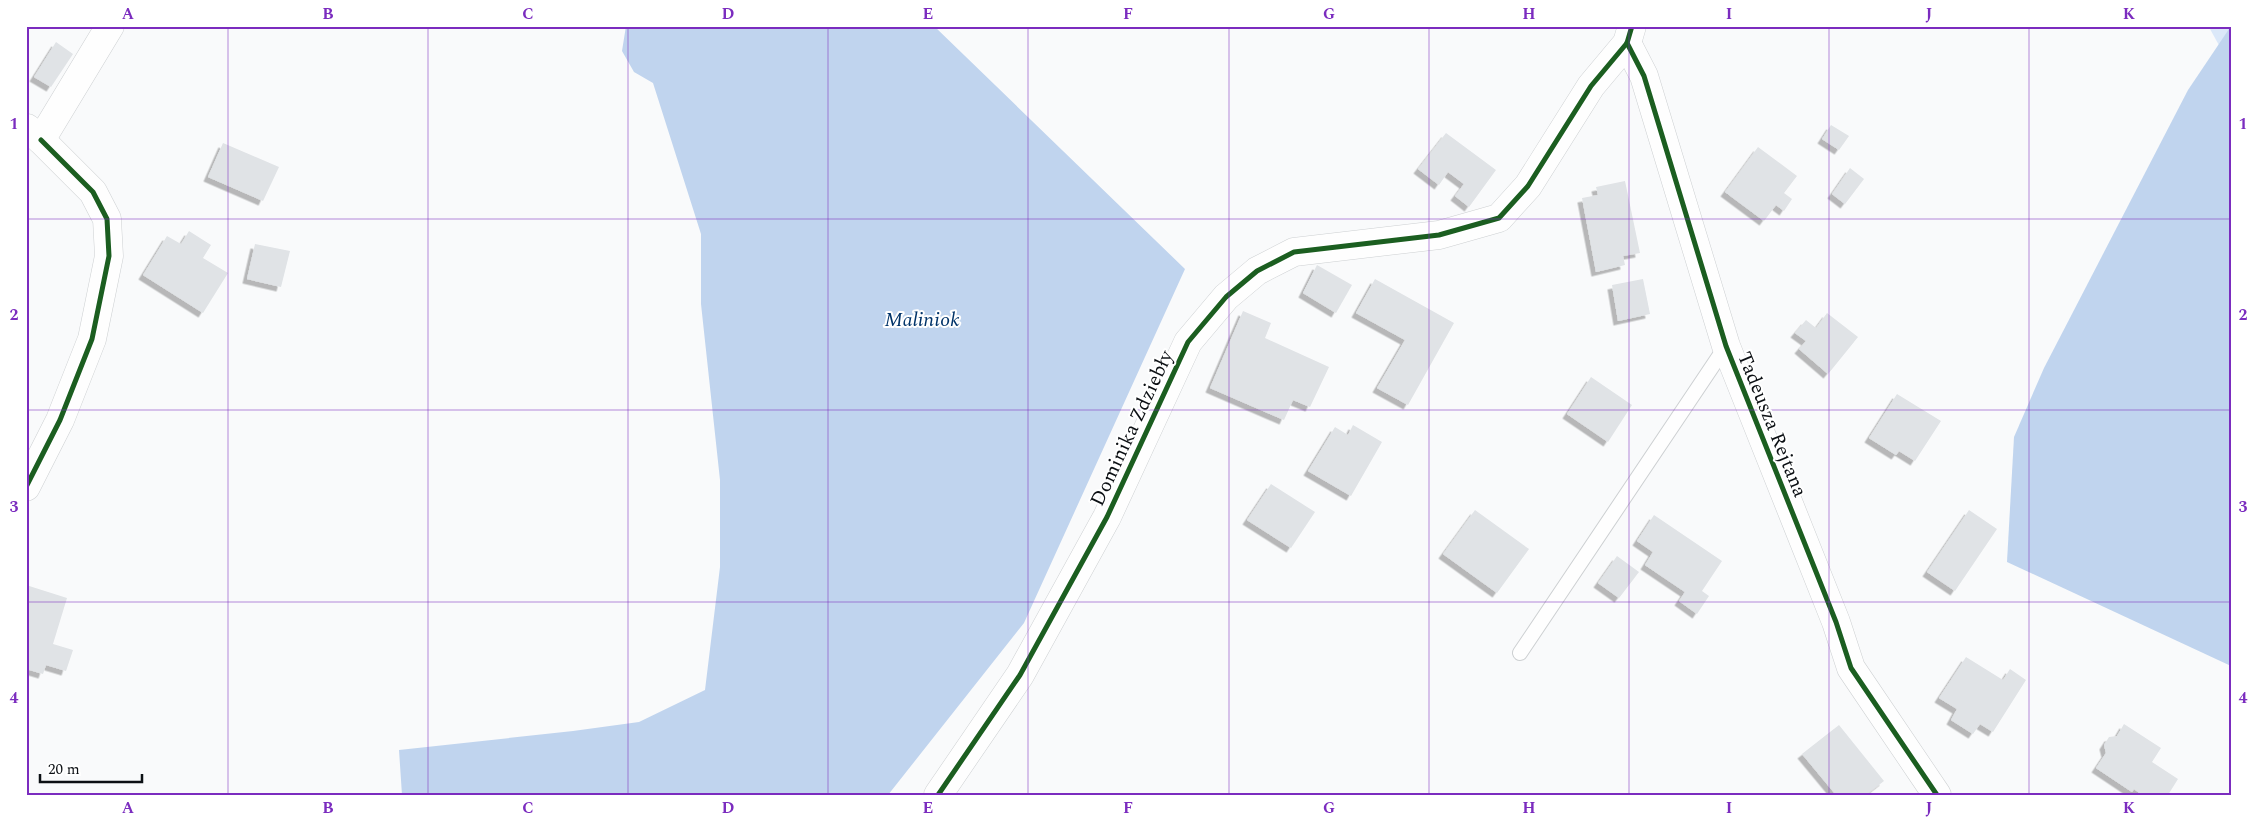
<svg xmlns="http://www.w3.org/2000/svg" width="2257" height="821" font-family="Spectral,serif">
<defs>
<filter id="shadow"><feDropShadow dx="-4.5" dy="4.5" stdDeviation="0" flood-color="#0004"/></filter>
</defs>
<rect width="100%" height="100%" fill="#f9fafb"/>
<!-- green -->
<path fill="#dbe8f9" d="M2209,26H2231V67L2210,29Z"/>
<!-- forest -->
<g fill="#c0d4ee">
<path d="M626,26H934L1185,269L1024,623L888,795H402L399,750L573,731L639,722L705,690L720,567V480L701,304V234L653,83L634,72L622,51Z"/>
<path d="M2231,26V666L2007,562L2014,437L2044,368L2188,90Z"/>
</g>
<!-- building -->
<g fill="#e0e3e6" filter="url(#shadow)">
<path d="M56,42L73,54L51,87L34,77Z"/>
<path d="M1831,125L1849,136L1839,150L1822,139Z"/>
<path d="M1446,133L1496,170L1469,207L1455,196L1464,184L1448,172L1439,185L1418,169Z"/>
<path d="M223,143L279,167L263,201L208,177Z"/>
<path d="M1758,147L1797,176L1784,193L1792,199L1784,211L1776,205L1764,221L1725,192Z"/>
<path d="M1850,168L1864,179L1845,204L1832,194Z"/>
<path d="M1625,181L1640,253L1623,256L1625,265L1596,272L1582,198L1598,195L1596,187Z"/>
<path d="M189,231L211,245L203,258L228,273L203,313L143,275L167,236L181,244Z"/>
<path d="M255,244L290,251L281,287L247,279Z"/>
<path d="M1317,265L1352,285L1336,313L1303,293Z"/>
<path d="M1375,279L1454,323L1408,405L1377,388L1405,340L1356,313Z"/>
<path d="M1643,279L1650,314L1618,321L1612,285Z"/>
<path d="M1243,311L1271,323L1265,338L1329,367L1310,407L1293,400L1284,420L1210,388Z"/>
<path d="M1827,313L1858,337L1828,374L1799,349L1806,341L1795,333L1806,320L1816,328Z"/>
<path d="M1591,377L1632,405L1608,442L1567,414Z"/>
<path d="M1897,394L1941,421L1915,461L1899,451L1896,455L1869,438Z"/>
<path d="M1353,425L1382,442L1351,496L1308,471L1335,427L1348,435Z"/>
<path d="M1271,484L1315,512L1291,548L1247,520Z"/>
<path d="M1475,510L1529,549L1497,593L1443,554Z"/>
<path d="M1969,510L1997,529L1955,591L1927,572Z"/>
<path d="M1654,515L1722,561L1702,591L1709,596L1697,614L1679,601L1685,592L1645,565L1653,552L1637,541Z"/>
<path d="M1617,556L1639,572L1619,598L1598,583Z"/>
<path d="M26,585L67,598L53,644L73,650L66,671L46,665L43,674L26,669Z"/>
<path d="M1966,657L2003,680L2010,669L2026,680L1993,732L1980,724L1973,734L1951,720L1957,709L1939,698Z"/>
<path d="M2124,724L2161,748L2152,762L2178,779L2168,795H2142L2134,789L2132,792L2096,768L2106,753L2104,745L2109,737L2117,736Z"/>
<path d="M1839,725L1884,781L1866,795H1836L1802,754Z"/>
</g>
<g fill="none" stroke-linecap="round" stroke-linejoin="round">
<defs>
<path id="service" d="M1520,653L1726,346"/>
<g id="minor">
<path d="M1627,43L1644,76L1726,346L1836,622L1851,668L1937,795"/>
<path d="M27,128L41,140L110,26"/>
<path d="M26,487L60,420L92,339L109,256L107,219L93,192L41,140"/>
<path d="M938,795L1020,675L1107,517L1188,342L1226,297L1257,271L1294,252L1439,235L1499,218L1528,186L1591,86L1627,43L1632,26"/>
</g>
</defs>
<!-- service casing -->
<use href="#service" stroke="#cdd0d2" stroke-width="16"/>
<!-- minor casing -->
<use href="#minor" stroke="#cdd0d2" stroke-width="29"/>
<!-- service -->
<use href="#service" stroke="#fefefe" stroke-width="14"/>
<!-- minor -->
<use href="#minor" stroke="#fefefe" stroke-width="28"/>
<defs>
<g id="cycleway">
<path d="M1627,43L1644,76L1726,346L1836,622L1851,668L1937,795"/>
<path d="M26,487L60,420L92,339L109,256L107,219L93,192L41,140"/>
<path d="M938,795L1020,675L1107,517L1188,342L1226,297L1257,271L1294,252L1439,235L1499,218L1528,186L1591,86L1627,43L1632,26"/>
</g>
</defs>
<!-- cycleway casing -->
<use href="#cycleway" stroke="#fff" stroke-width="8"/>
<!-- cycleway -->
<use href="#cycleway" stroke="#1b5e20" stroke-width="5"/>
</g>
<!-- grid -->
<path fill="none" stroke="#7b2cbf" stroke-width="1" stroke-opacity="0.55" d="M228,26V795M428,26V795M628,26V795M828,26V795M1028,26V795M1229,26V795M1429,26V795M1629,26V795M1829,26V795M2029,26V795M26,219H2231M26,410H2231M26,602H2231"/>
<g text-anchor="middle" stroke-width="4" stroke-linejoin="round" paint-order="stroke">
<!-- park labels -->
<g font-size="20" font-style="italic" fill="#003369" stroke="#fff">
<text x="922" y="326">Maliniok</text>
</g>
<!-- street labels -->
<g font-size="20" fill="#0c1014" stroke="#fff">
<text transform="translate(1773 424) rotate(68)" y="7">Tadeusza Rejtana</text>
<text transform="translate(1131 428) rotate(-65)" y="7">Dominika Zdziebły</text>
</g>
</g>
<!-- border -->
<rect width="2257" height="821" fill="none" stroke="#ffffff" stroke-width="55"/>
<!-- scale -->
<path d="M40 774v8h102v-8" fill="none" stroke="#0c1014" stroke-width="2.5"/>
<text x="48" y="774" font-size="15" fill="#0c1014" stroke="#ffffff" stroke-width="4" paint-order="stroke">20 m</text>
<rect x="28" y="28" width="2202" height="766" fill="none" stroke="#7b2cbf" stroke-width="2"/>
<g font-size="16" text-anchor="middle" font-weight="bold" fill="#7b2cbf">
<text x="128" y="19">A</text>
<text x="328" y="19">B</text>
<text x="528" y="19">C</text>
<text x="728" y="19">D</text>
<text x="928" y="19">E</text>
<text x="1128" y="19">F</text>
<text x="1329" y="19">G</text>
<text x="1529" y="19">H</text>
<text x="1729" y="19">I</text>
<text x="1929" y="19">J</text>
<text x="2129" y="19">K</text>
<text x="14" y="129">1</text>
<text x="2243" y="129">1</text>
<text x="14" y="320">2</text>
<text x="2243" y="320">2</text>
<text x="14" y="512">3</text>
<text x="2243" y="512">3</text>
<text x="14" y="703">4</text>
<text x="2243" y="703">4</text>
<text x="128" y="813">A</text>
<text x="328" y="813">B</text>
<text x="528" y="813">C</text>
<text x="728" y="813">D</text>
<text x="928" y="813">E</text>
<text x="1128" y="813">F</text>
<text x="1329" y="813">G</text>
<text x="1529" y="813">H</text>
<text x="1729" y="813">I</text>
<text x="1929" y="813">J</text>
<text x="2129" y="813">K</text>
</g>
</svg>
